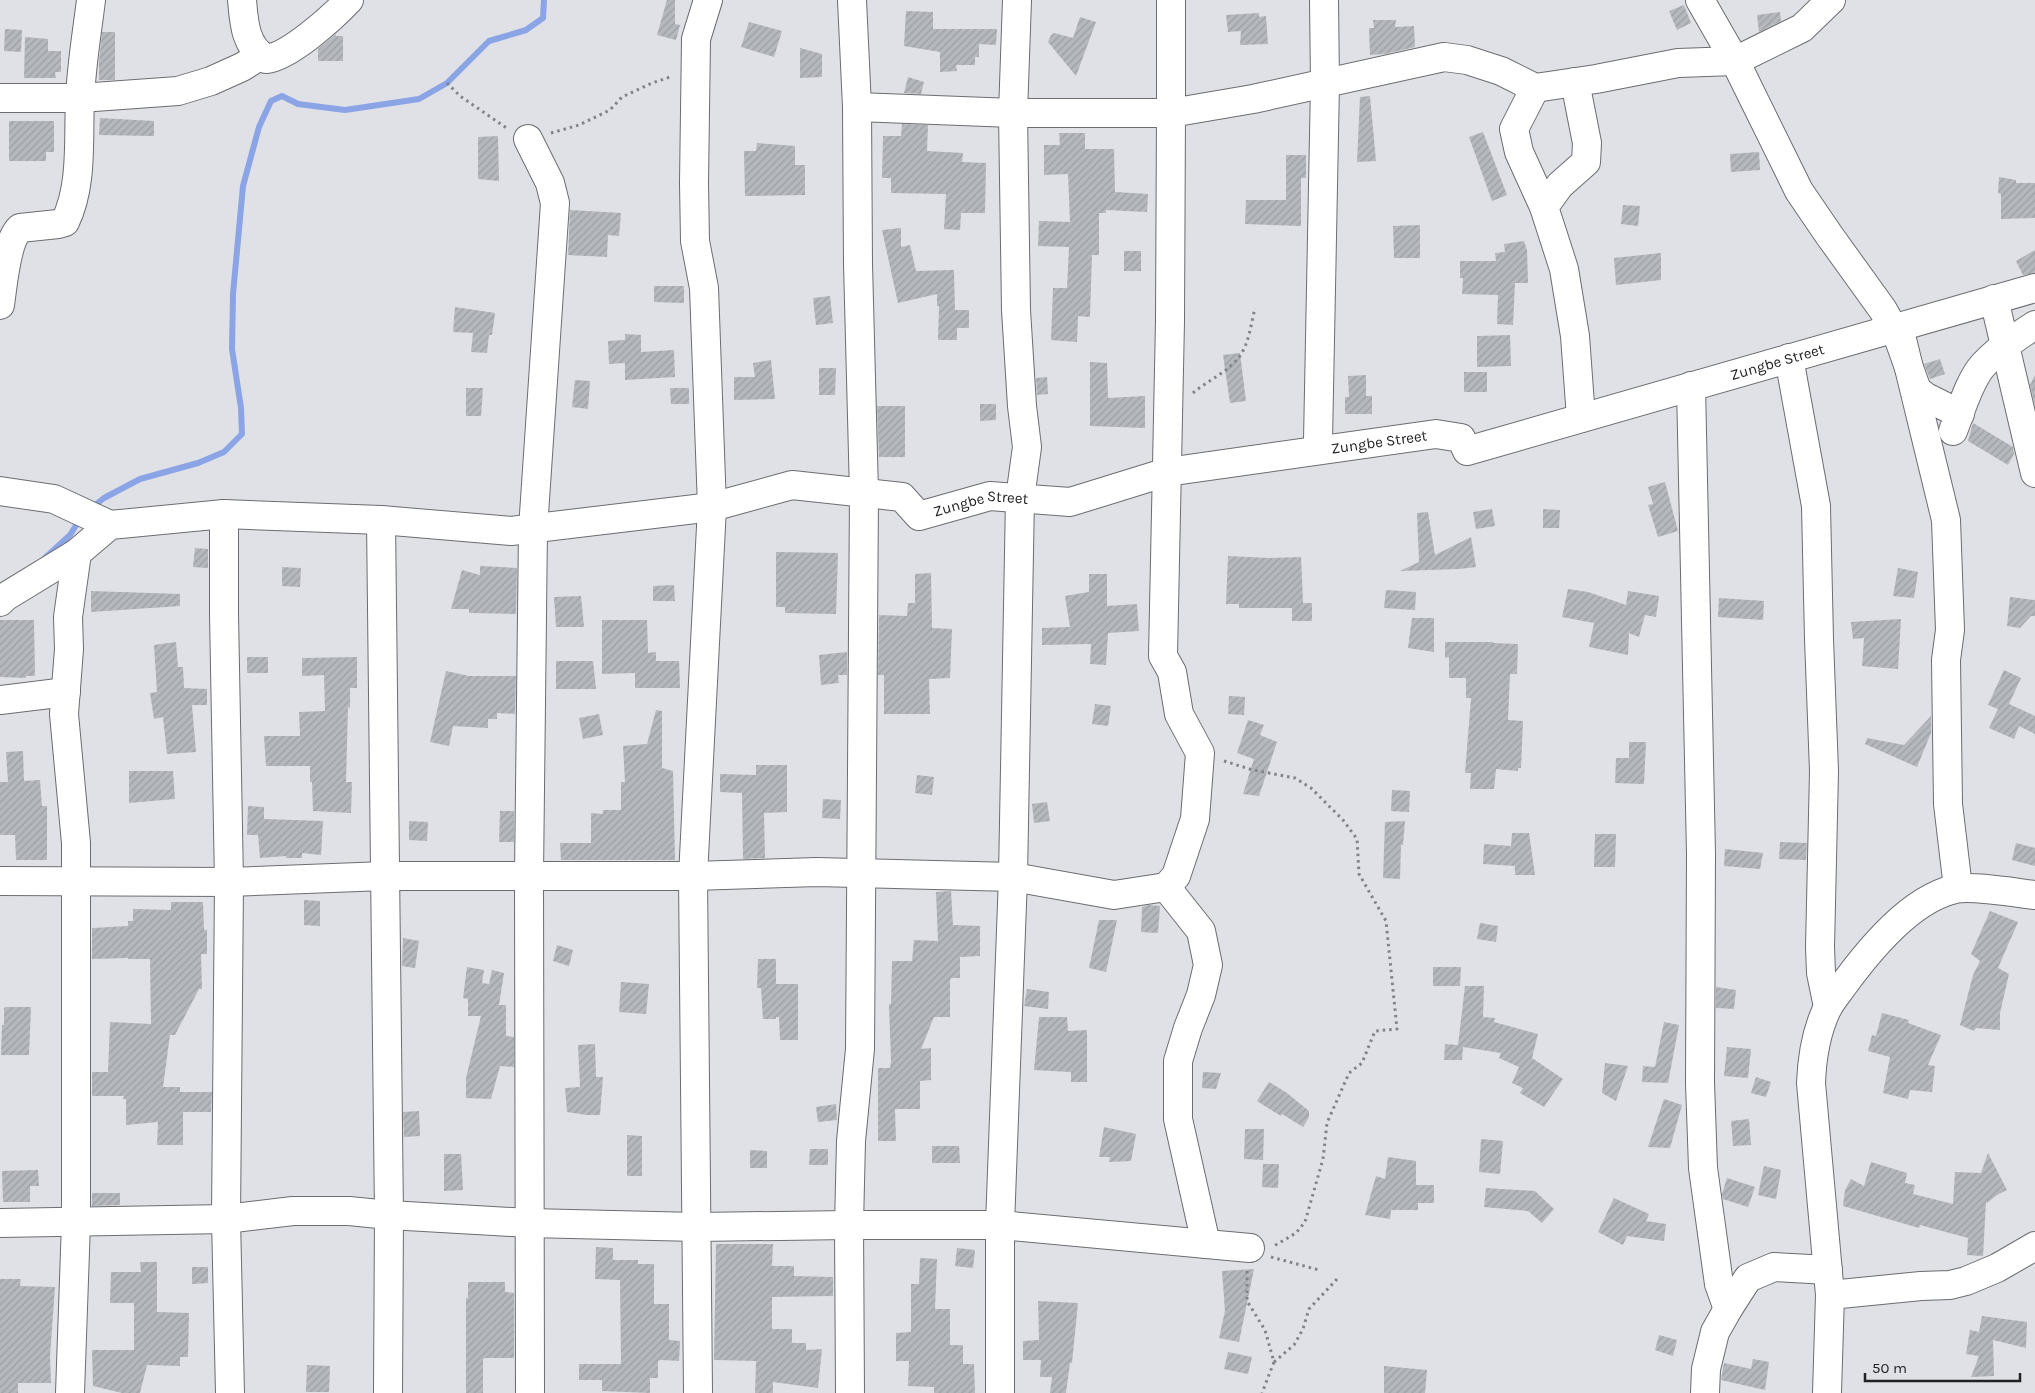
<svg xmlns="http://www.w3.org/2000/svg" width="2035" height="1393" font-family="Karla,sans-serif">
<defs>
<pattern id="building-hatch" width="6" height="6" patternUnits="userSpaceOnUse" patternTransform="scale(1.25)"><rect width="6" height="6" fill="#b5b8bd"/><path d="M-1 1l2-2M0 6l6-6M5 7l2-2" fill="none" stroke="#9b9ea2"/></pattern>
</defs>
<rect width="100%" height="100%" fill="#dfe1e7"/>
<g fill="none" stroke-linecap="round" stroke-linejoin="round">
<!-- stream -->
<g stroke="#8aa4e6" stroke-width="6">
<path d="M90,509L104,498L140,479L198,463L224,452L242,434L241,408L232,349L233,294L243,186L259,127L271,101L282,96L298,104L345,110L419,99L447,83L489,41L526,30L543,18L544,0"/>
<path d="M45,558L70,535L80,519"/>
</g>
</g>
<!-- building -->
<g fill="url(#building-hatch)">
<path d="M667,0H675V24L680,25L676,40L657,35Z"/>
<path d="M1684,5L1691,23L1677,30L1669,11Z"/>
<path d="M906,11L933,12V29H997L996,45L979,44V57H975V65H956L957,71L940,72V52L904,46Z"/>
<path d="M1780,12L1781,21L1759,32L1757,15Z"/>
<path d="M1259,13V17L1266,16L1268,44L1240,45L1241,31L1228,32L1226,15Z"/>
<path d="M1080,17L1096,22L1076,76L1048,42L1051,35L1054,33L1073,38Z"/>
<path d="M1373,20H1396L1395,27L1414,26L1415,47L1385,54L1370,55L1369,28H1374Z"/>
<path d="M749,22L782,31L774,57L741,47Z"/>
<path d="M5,29L22,30L21,52L4,51Z"/>
<path d="M102,32H115V80H99V62Z"/>
<path d="M336,34V36H343V61H318V49Z"/>
<path d="M25,37L48,39V51H61V72H55L56,78H24Z"/>
<path d="M800,48L822,54V77L800,78Z"/>
<path d="M908,77L924,82L921,94L904,93Z"/>
<path d="M1370,96L1376,161L1357,162L1360,97Z"/>
<path d="M100,118L154,121V136L99,135Z"/>
<path d="M9,121H54V152H46V161H9Z"/>
<path d="M902,124L928,125L927,151L963,153L962,162L986,163L985,213H961L960,230L944,229L946,194L891,193V178H882L883,136H901Z"/>
<path d="M1483,132L1507,195L1492,201L1469,137Z"/>
<path d="M1059,133H1085V149H1114L1115,192L1148,194L1147,212L1106,210V213H1099V255H1092L1090,317L1078,316L1077,342L1051,340L1053,288H1067L1069,247L1038,246L1039,221L1070,222L1068,174L1044,175V145H1060Z"/>
<path d="M498,136L499,181L478,179V137Z"/>
<path d="M757,143L795,146V165H805V195L745,196L744,151H756Z"/>
<path d="M1759,152L1760,170L1731,172L1730,154Z"/>
<path d="M1286,155H1306V178H1301V226L1245,224L1246,200H1286Z"/>
<path d="M1999,177L2016,180V183H2035V218L2001,219V194L1998,193Z"/>
<path d="M1623,205L1640,206L1638,226L1621,224Z"/>
<path d="M570,210L621,213L619,236L608,235L607,257L568,255Z"/>
<path d="M1420,225V258H1394L1393,226Z"/>
<path d="M901,228V247L910,245L916,271L954,270L955,310H969V328H957V340H938L939,306H937V294L898,303L882,230Z"/>
<path d="M1524,241L1527,250L1528,283H1515L1513,325L1497,324L1498,295L1462,294L1463,278H1460V261H1496L1495,253L1505,252L1504,244Z"/>
<path d="M2035,250V273L2023,275L2016,261Z"/>
<rect x="1124" y="251" width="17" height="20"/>
<path d="M1661,253V280L1616,285L1614,258Z"/>
<path d="M654,286H684V303L654,302Z"/>
<path d="M830,296L833,323L816,325L813,298Z"/>
<path d="M455,307L495,313L492,335H489L487,353L471,352L473,333L453,332Z"/>
<path d="M625,334L641,335V352L674,350L675,377L625,380V363L609,364L608,341L625,340Z"/>
<path d="M1510,335L1511,366L1477,367V336Z"/>
<path d="M1240,353L1246,401L1230,403L1223,355Z"/>
<path d="M1940,359L1945,374L1930,379L1924,364Z"/>
<path d="M771,360L775,399L734,400V377H755L753,363Z"/>
<path d="M1090,362L1107,363L1108,398L1145,396V428L1090,426Z"/>
<path d="M819,368H836L835,395H819Z"/>
<rect x="1464" y="372" width="23" height="20"/>
<path d="M1366,375V396H1372V414H1345V397H1349L1348,376Z"/>
<path d="M2035,375V405L2030,385Z"/>
<path d="M1047,377L1048,394L1037,395L1036,378Z"/>
<path d="M575,380L590,381L588,409L572,407Z"/>
<path d="M466,388H483L481,416H466Z"/>
<path d="M670,388H689V404H671Z"/>
<path d="M980,404H996V420L980,421Z"/>
<path d="M877,406H905V457H879Z"/>
<path d="M1973,423L2013,447L2014,454L2008,465L1968,441Z"/>
<path d="M1665,482L1678,531L1658,537L1648,505L1653,504L1648,487Z"/>
<path d="M1492,509L1495,526L1476,529L1473,512Z"/>
<path d="M1543,509L1560,510L1559,528H1543Z"/>
<path d="M1428,512L1435,555L1471,537L1476,567L1459,569L1400,571L1419,562L1417,513Z"/>
<path d="M195,548L208,549V568L193,567Z"/>
<path d="M776,552L838,553L836,614L785,613V607H776Z"/>
<path d="M1228,556L1269,558L1301,557L1303,603H1312V621H1292V608H1239V604H1226Z"/>
<path d="M480,566L517,568L516,614L469,613V609H451L462,570L480,575Z"/>
<path d="M282,567L301,568L300,587L282,586Z"/>
<path d="M1898,568L1918,572L1914,598L1893,596Z"/>
<path d="M931,573L932,628L952,629L950,678L929,679L930,714H884V675H878L879,615L907,616L908,603H915V574Z"/>
<path d="M1089,574H1107V606L1137,604L1139,631L1108,633L1106,665L1090,664L1091,644L1042,645V628L1070,627L1065,596L1089,592Z"/>
<path d="M674,585L675,601H653V586Z"/>
<path d="M1568,589L1588,592L1626,605L1628,591L1659,596L1656,617L1645,615L1639,637L1629,633L1628,655L1589,647L1594,623L1562,617Z"/>
<path d="M1386,590L1416,592L1415,610L1384,608Z"/>
<path d="M91,591L180,594V606L91,612Z"/>
<path d="M581,596L584,627H556L554,597Z"/>
<path d="M2010,597L2035,600V616H2031L2020,628L2007,626Z"/>
<path d="M1719,598L1764,601L1763,620L1718,617Z"/>
<path d="M1412,618H1434V652L1408,648Z"/>
<path d="M1901,619L1898,669L1862,666L1864,638L1853,639L1851,622Z"/>
<path d="M0,620H34L35,676H26V678L0,677Z"/>
<path d="M602,620H647L648,653L656,652V661H679L680,688H635V673L602,674Z"/>
<path d="M176,642L178,667H183L184,688L207,689V705H192L196,752L167,754L163,717L154,719L150,693L157,692L154,645Z"/>
<path d="M1445,642H1493V643L1518,644L1517,674H1510L1508,720L1523,721L1521,768H1518V771L1496,769L1494,789H1470L1471,773H1465L1471,698H1466V678H1449V657L1445,658Z"/>
<path d="M847,652V675H838L839,683L821,685L819,655Z"/>
<rect x="247" y="657" width="21" height="16"/>
<path d="M357,657V688H350V708L348,707L346,782H352L351,813L313,811L312,782H310V766H266L264,736H300L299,712L325,711L324,675L302,676V658Z"/>
<path d="M556,661H593L596,689H556Z"/>
<path d="M2004,670L2021,678L2009,704L2035,716V734L2019,726L2014,739L1989,728L1998,709L1988,705Z"/>
<path d="M446,671L469,676H516L515,714L497,713V719H488V728L453,726L449,746L430,742Z"/>
<path d="M1229,696L1245,697L1244,715L1228,714Z"/>
<path d="M1095,704L1111,706L1108,726L1092,724Z"/>
<path d="M656,710L662,711V768L673,771L675,860H561L560,843H591V813L603,814V810H621V782H625L623,746L647,744Z"/>
<path d="M599,714L603,735L583,739L579,718Z"/>
<path d="M1931,716V733L1917,767L1865,744L1867,738L1904,745Z"/>
<path d="M1248,720L1264,725L1260,735L1277,742L1259,796L1243,794L1254,759L1237,753Z"/>
<path d="M1629,742H1646L1644,784L1615,783L1616,758H1629Z"/>
<path d="M23,751L24,781L40,780L42,806H47V860H16L15,835H0V782H8L6,752Z"/>
<path d="M756,765H787V812L764,813L765,858L743,859L742,793L720,792V774L756,775Z"/>
<path d="M129,771H173L175,799L129,803Z"/>
<path d="M917,775L934,777L932,795L915,793Z"/>
<path d="M1392,790L1410,791L1409,812L1391,811Z"/>
<path d="M823,799L841,800L840,819L822,818Z"/>
<path d="M1047,802L1050,821L1034,823L1032,804Z"/>
<path d="M248,806L264,807V819L323,821L321,855L302,853V858H286V856L260,858L258,835H247Z"/>
<path d="M500,811H514V842H499Z"/>
<path d="M409,821L428,822L427,841L409,840Z"/>
<path d="M1405,821L1403,845H1401L1400,879L1383,878L1385,822Z"/>
<path d="M1512,833H1529L1535,875H1515V866L1483,864L1484,844L1511,846Z"/>
<path d="M1595,834H1616L1615,867H1594Z"/>
<path d="M1780,842L1807,843L1806,860L1779,859Z"/>
<path d="M2016,843L2035,848V866L2012,860Z"/>
<path d="M1725,849L1763,853L1760,869L1724,866Z"/>
<path d="M951,891L953,925L980,926V956L960,957V978H951L950,981V1017H934L921,1049L931,1048V1080L920,1081V1109H895L896,1141H878V1068H890L891,1061L889,1004H891L892,961H912L914,940L938,941L936,892Z"/>
<path d="M304,900L320,901V926L304,925Z"/>
<path d="M171,902H203L204,930H207V954H201L202,989H199L175,1035H170L163,1087H180V1092H212L211,1112H183V1145H157L158,1122L126,1125V1099H123L124,1096H92V1072H108L110,1022L151,1024L150,959H128V958L92,959V928L128,926V921H133V909L171,910Z"/>
<path d="M1149,905L1160,906L1158,933L1141,932L1142,907Z"/>
<path d="M1990,911L2018,922L1998,968L2009,974L2000,1013V1030L1976,1028L1974,1031L1960,1025L1973,975L1980,961L1971,954Z"/>
<path d="M1099,920H1117L1106,972L1089,968Z"/>
<path d="M1480,923L1498,926L1496,942L1477,939Z"/>
<path d="M403,938L419,941L415,968L402,966Z"/>
<path d="M557,945L573,950L569,966L553,961Z"/>
<path d="M758,959H776V984H798V1040H780L779,1017H776V1019H763L761,988H757Z"/>
<path d="M467,967L484,970L482,983L489,984L492,970L504,973L499,1005H506V1036L514,1037V1067L500,1066L491,1099L466,1098V1078L481,1016H468V999L463,998Z"/>
<path d="M1433,967H1461L1460,986H1433Z"/>
<path d="M621,982L649,984L646,1014L619,1012Z"/>
<path d="M1465,986H1484L1483,1017L1495,1018L1494,1022L1538,1034L1532,1058L1563,1079L1544,1107L1520,1093L1523,1088L1512,1083L1519,1067L1499,1058L1501,1053L1463,1047L1462,1060H1444L1445,1044L1458,1045Z"/>
<path d="M1716,987L1736,990L1734,1009L1716,1008Z"/>
<path d="M1027,989L1049,992L1048,1009L1024,1006Z"/>
<path d="M6,1007H31L29,1055H1L2,1025H4V1008Z"/>
<path d="M1882,1013L1909,1020L1908,1023L1941,1035L1928,1065L1935,1066L1932,1092L1910,1090L1908,1099L1883,1093L1890,1057L1868,1051L1872,1035L1876,1036Z"/>
<path d="M1039,1017H1067L1068,1031L1087,1030V1082H1071V1072L1034,1070Z"/>
<path d="M1664,1022L1679,1025L1668,1083L1642,1082L1643,1066L1655,1067Z"/>
<path d="M595,1044L596,1077H603L600,1115H587L567,1112L565,1088L580,1087L578,1045Z"/>
<path d="M1727,1047L1751,1049L1748,1078L1724,1076Z"/>
<path d="M1605,1063L1628,1066L1616,1101L1602,1093Z"/>
<path d="M1203,1072L1221,1073L1216,1089L1202,1088Z"/>
<path d="M1756,1077L1771,1082L1766,1097L1751,1093Z"/>
<path d="M1269,1082L1287,1093L1309,1111V1117L1303,1127L1282,1114L1281,1116L1257,1101Z"/>
<path d="M1664,1099L1682,1105L1670,1148L1648,1147Z"/>
<path d="M836,1104L837,1120L818,1122L816,1107Z"/>
<path d="M419,1111L420,1136L404,1137L403,1112Z"/>
<path d="M1749,1119L1751,1145L1733,1146L1731,1121Z"/>
<path d="M1104,1127L1136,1134L1131,1161L1109,1162L1110,1157H1099Z"/>
<path d="M1245,1129H1264L1263,1160L1244,1159Z"/>
<path d="M627,1135L642,1136V1176H627Z"/>
<path d="M1481,1139L1503,1141L1500,1174L1479,1172Z"/>
<path d="M932,1146H959L960,1163H932Z"/>
<path d="M810,1149H828V1165H809Z"/>
<path d="M750,1150L767,1151V1168H750Z"/>
<path d="M1988,1153L2007,1190L1997,1195L1987,1203L1986,1201L1983,1256L1967,1255L1968,1238L1920,1225L1919,1228L1843,1206L1845,1190L1851,1179L1864,1186L1871,1162L1907,1173L1905,1183L1915,1185L1913,1194L1953,1204L1955,1172L1981,1173Z"/>
<path d="M444,1154H461L463,1190L444,1191Z"/>
<path d="M1388,1157L1416,1161V1185H1434V1203H1418V1210H1391L1390,1219L1365,1215L1376,1176L1385,1179Z"/>
<path d="M1263,1164H1279L1278,1188L1262,1187Z"/>
<path d="M1764,1166L1781,1170L1776,1199L1758,1195Z"/>
<path d="M38,1170L39,1186H30V1202H3L2,1171Z"/>
<path d="M1727,1178L1755,1187L1748,1207L1723,1199L1722,1194Z"/>
<path d="M1486,1188L1535,1191L1554,1209L1542,1223L1528,1211L1484,1207Z"/>
<path d="M92,1193H120V1205L92,1206Z"/>
<path d="M1614,1198L1649,1214L1646,1221L1666,1224L1664,1241L1627,1236L1623,1245L1598,1232Z"/>
<path d="M716,1244H773L772,1266H794V1276L833,1277V1296L772,1297V1329H792V1343H806V1350L822,1349L818,1388L773,1382V1393H755L756,1361L714,1360Z"/>
<path d="M596,1247L613,1248V1260H638V1264H654V1304H669V1340L680,1341L679,1361L661,1360L658,1361V1378H650V1393L602,1391V1380H579V1364H621L620,1280L595,1279Z"/>
<path d="M957,1248L975,1250L973,1268L955,1266Z"/>
<path d="M920,1258L937,1259L935,1309H950V1345H963V1364H974L975,1393H934V1387L908,1386L909,1361H896V1333L911,1332V1284H919Z"/>
<path d="M140,1262H157V1312L189,1313L188,1357H180V1366L147,1365L140,1393H122L93,1386L92,1350H134V1303H110L111,1272H141Z"/>
<path d="M192,1267H208V1283L192,1284Z"/>
<path d="M1254,1269L1239,1342L1219,1338L1225,1311L1222,1271Z"/>
<path d="M0,1279H21L20,1286L55,1287L50,1356L51,1383H18V1393H0Z"/>
<path d="M468,1282H505V1292L514,1293V1358H485L483,1359V1393H466V1298H468Z"/>
<path d="M1038,1301L1078,1303L1072,1363H1070L1066,1393H1050L1052,1377H1040L1041,1360H1023V1341L1039,1340Z"/>
<path d="M1982,1316L2027,1322L2026,1348L1993,1340L1994,1376L1971,1377L1979,1356L1966,1354L1970,1330L1979,1332Z"/>
<path d="M1659,1335L1677,1340L1673,1356L1655,1350Z"/>
<path d="M1228,1352L1252,1357L1248,1374L1224,1369Z"/>
<path d="M1753,1359L1769,1362L1765,1390L1721,1380L1724,1363L1751,1369Z"/>
<path d="M307,1365L330,1366L329,1392H306Z"/>
<path d="M1384,1366L1427,1370L1425,1393H1384Z"/>
</g>
<g fill="none" stroke-linecap="round" stroke-linejoin="round">
<defs>
<g id="minor">
<path d="M242,0C244,23 245,46 266,59C289,57 333,17 349,0"/>
<path d="M1700,0L1735,61L1799,191L1829,235L1883,310L1898,337L1917,390L1926,397L1960,414"/>
<path d="M1575,82L1587,143L1586,162L1560,185L1544,207L1564,269L1575,336L1581,418"/>
<path d="M1535,88L1514,129L1519,152L1544,207"/>
<path d="M0,98H80L178,91L211,81L242,67L261,55"/>
<path d="M857,107L1013,113L1017,0"/>
<path d="M528,139L550,183L555,203L533,529L529,875L530,1393"/>
<path d="M1994,299L2035,473"/>
<path d="M0,305C3,285 6,241 20,228L58,224L65,222C83,185 78,140 80,100C81,67 87,33 91,0"/>
<path d="M1899,327L1946,520L1950,630L1946,660L1948,804L1958,888"/>
<path d="M1789,358L1816,506L1819,639L1824,771L1820,947L1821,973L1828,1007"/>
<path d="M1691,386L1701,854L1700,1083L1703,1168L1719,1284L1728,1309"/>
<path d="M1953,431C1961,411 1967,387 1980,369C1992,353 2018,336 2035,325"/>
<path d="M1318,441L1325,84L1324,0"/>
<path d="M0,491L54,499L110,525"/>
<path d="M224,514V614L229,882L226,1219L230,1393"/>
<path d="M381,520L389,1215L388,1393"/>
<path id="s1" d="M0,602L5,597L77,553L110,525L224,514L381,520L511,531L712,507L792,485L902,497L919,516L990,496L1070,502L1167,472L1436,434L1461,438L1467,451L2035,288"/>
<path d="M0,700L66,692"/>
<path d="M0,881L229,882L385,876H693L817,872L1013,877L1114,895L1166,887L1201,931L1208,965L1201,995L1188,1028L1178,1061V1119L1206,1244"/>
<path d="M1166,887L1176,876L1195,819L1200,753L1179,714L1172,672L1163,656L1170,321L1171,113L1253,99L1444,57L1467,60L1501,71L1535,88L1596,79L1678,63L1735,61L1802,28L1831,0"/>
<path d="M0,1223L226,1219L293,1211H349L389,1215L529,1223L697,1227L849,1225H1000L1250,1248"/>
<path d="M1830,1295L1921,1286L1950,1285L1966,1281L1997,1268L2035,1246"/>
<path d="M70,1393L76,1223V843L64,714L69,649L68,617L77,553"/>
<path d="M698,1393L693,876L712,507L704,288L695,241L694,183L696,39L708,0"/>
<path d="M850,1393L849,1225L851,1141L860,1049L864,493L858,264L857,107L852,0"/>
<path d="M1000,1393V1225L1013,877L1020,498L1027,447L1022,406L1016,310L1013,113H1171V0"/>
<path d="M1705,1393L1706,1369L1715,1332L1728,1309L1748,1278L1774,1267L1828,1270"/>
<path d="M1827,1393L1830,1295L1811,1083C1812,1057 1816,1032 1827,1009C1831,1001 1837,994 1842,987C1868,951 1910,899 1955,889C1971,885 2017,893 2035,895"/>
</g>
</defs>
<!-- minor casing -->
<use href="#minor" stroke="#6b6d71" stroke-width="30"/>
<!-- path -->
<g stroke="#828387" stroke-width="3" stroke-dasharray="2.5 4" stroke-linecap="butt">
<path d="M447,83L460,96L508,129"/>
<path d="M551,133L579,125L610,110L622,97L652,83L673,76"/>
<path d="M1193,393C1207,381 1228,372 1239,357C1249,344 1251,324 1255,308"/>
<path d="M1224,761L1253,770L1295,778L1311,788L1343,820L1357,839L1359,874L1386,921L1397,1029L1375,1031L1362,1063L1349,1073L1327,1123L1323,1159L1305,1222L1296,1233L1274,1246"/>
<path d="M1271,1257L1319,1270"/>
<path d="M1247,1271V1301L1265,1330L1274,1362L1262,1393"/>
<path d="M1274,1362L1294,1345L1303,1329L1309,1309L1338,1278"/>
</g>
<!-- minor -->
<use href="#minor" stroke="#fff" stroke-width="28"/>
</g>
<g text-anchor="middle" stroke-width="4" stroke-linejoin="round" paint-order="stroke">
<!-- street labels -->
<g font-size="15" fill="#212224" stroke="#dfe1e7">
<text dy="5" stroke="none"><textPath href="#s1" startOffset="1848">Zungbe Street</textPath></text>
<text dy="5" stroke="none"><textPath href="#s1" startOffset="1428">Zungbe Street</textPath></text>
<text dy="5" stroke="none"><textPath href="#s1" startOffset="1022">Zungbe Street</textPath></text>
</g>
</g>
<!-- scale -->
<path d="M1865 1373v8h155v-8" fill="none" stroke="#212224" stroke-width="2.5"/>
<text x="1872" y="1373" font-size="15" fill="#212224" stroke="#dfe1e7" stroke-width="4" paint-order="stroke">50 m</text>
</svg>
